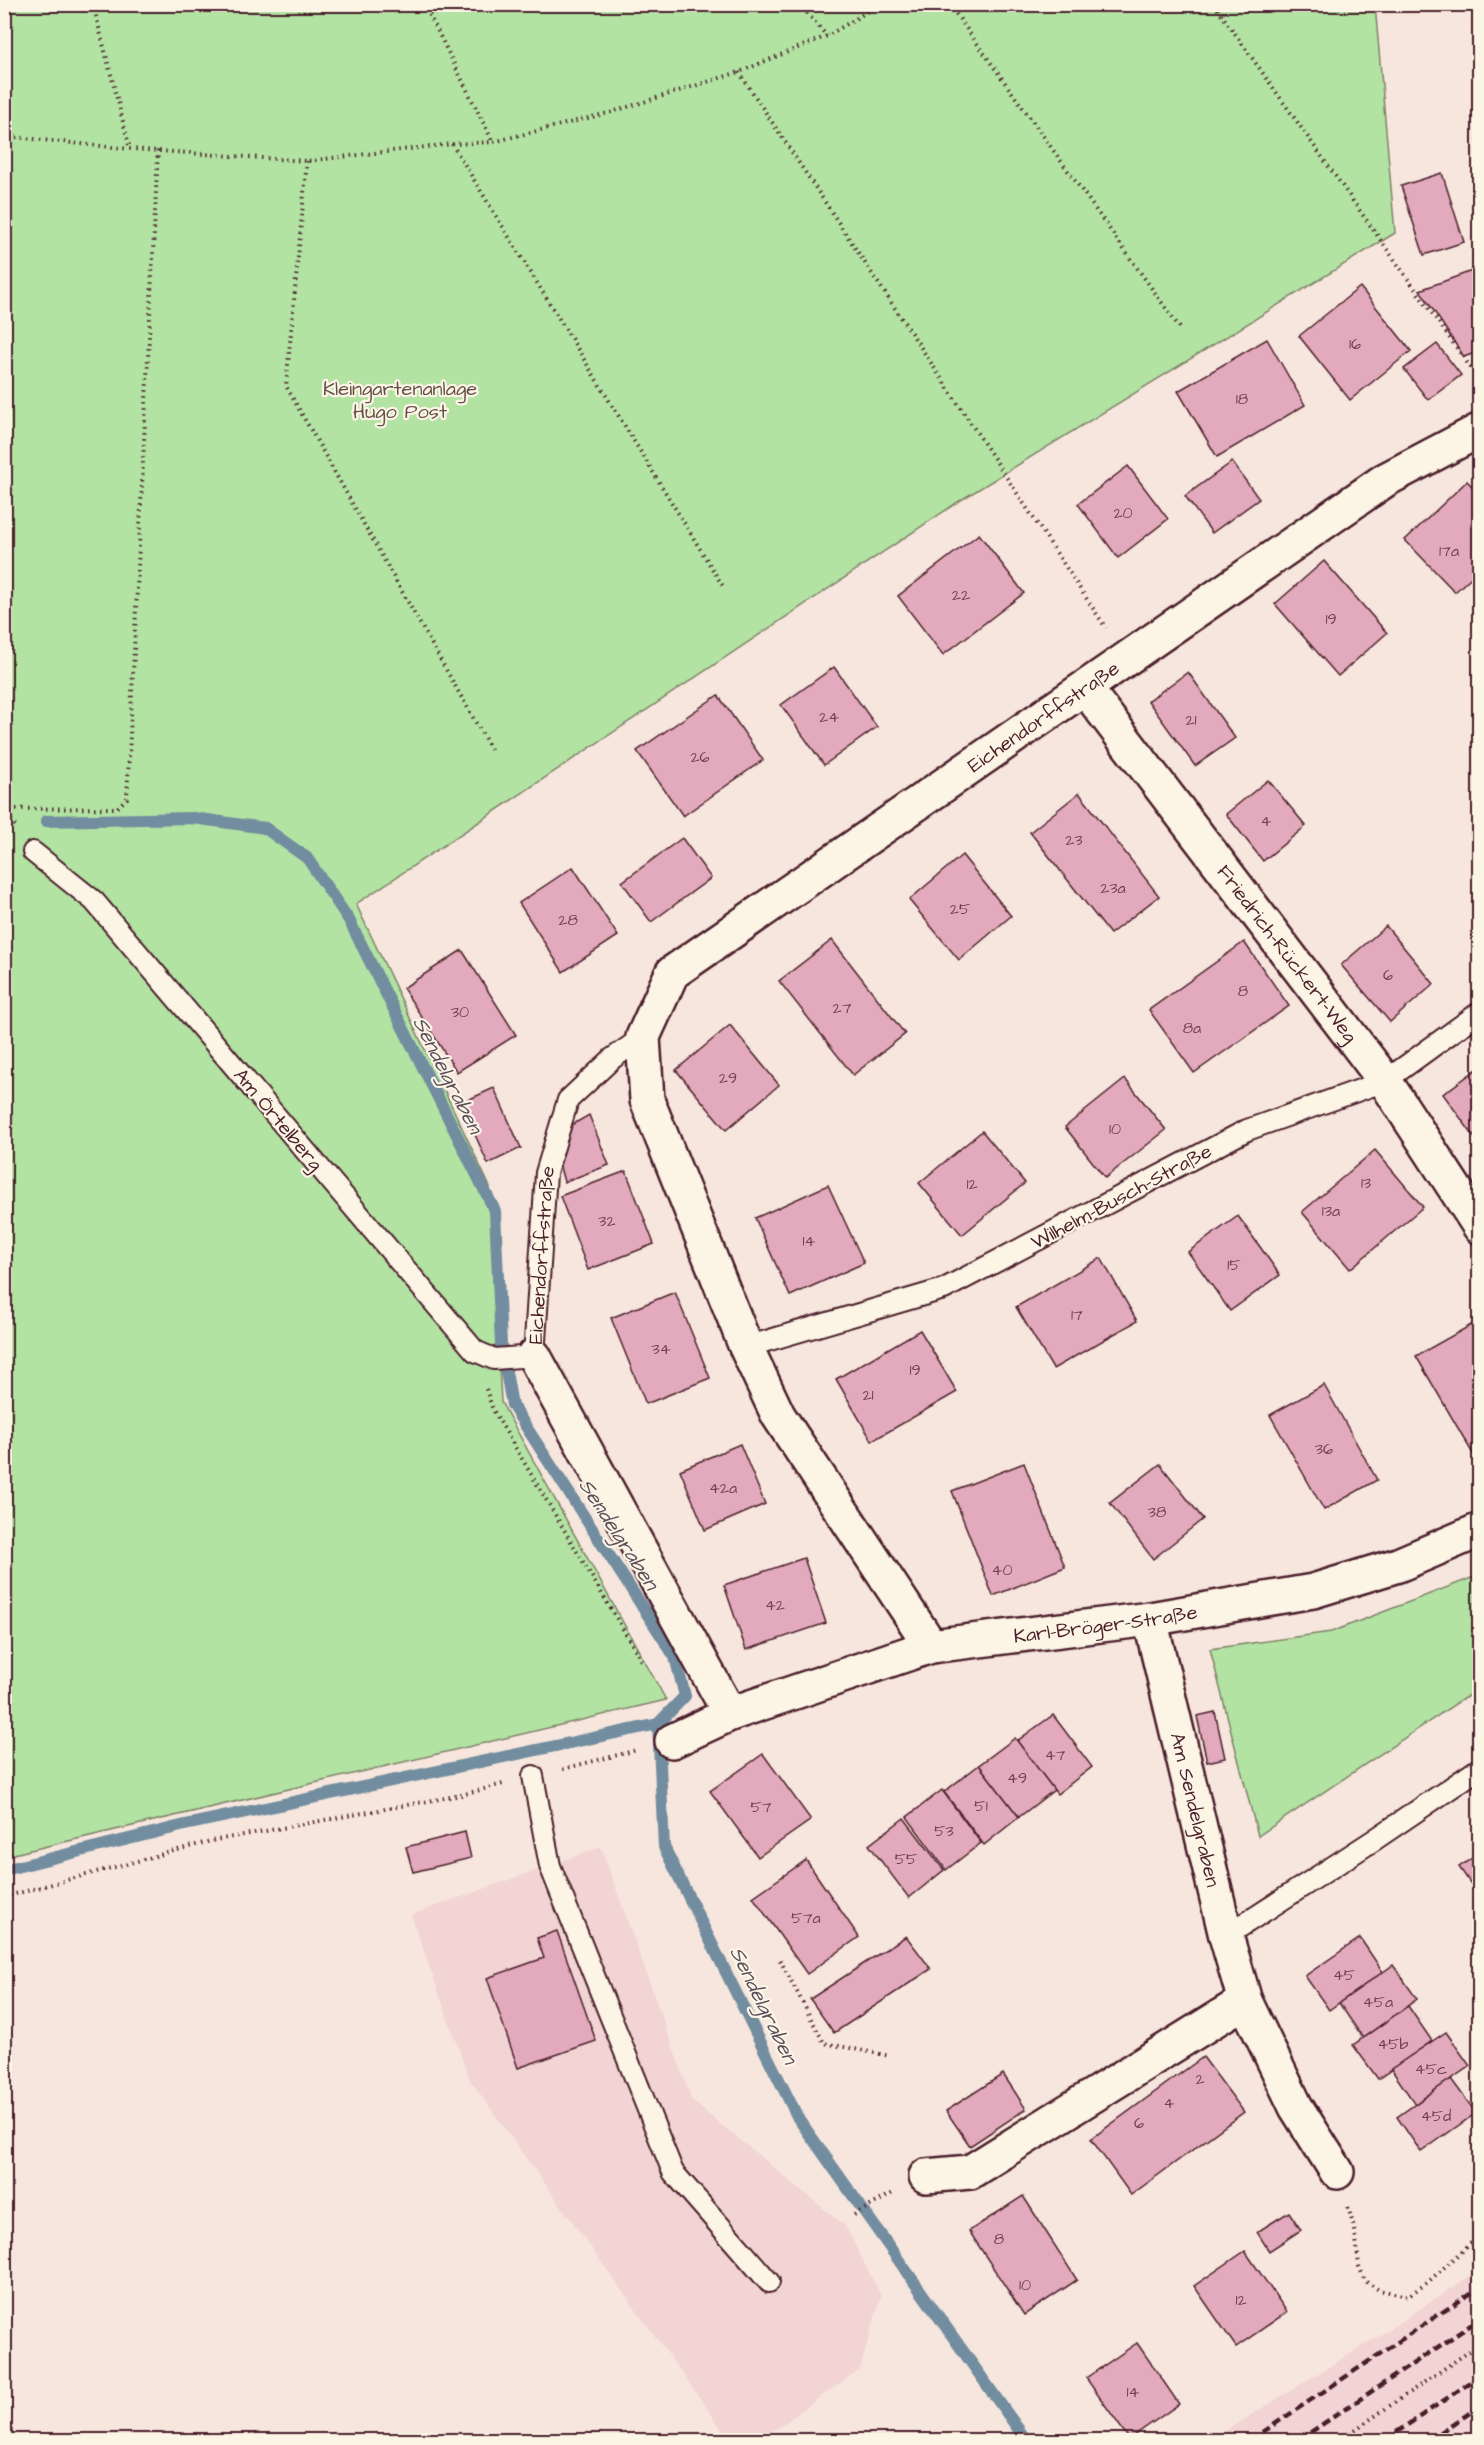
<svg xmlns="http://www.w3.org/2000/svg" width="1484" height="2445" font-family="'Architects Daughter',sans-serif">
<rect width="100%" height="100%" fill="#f7e6dd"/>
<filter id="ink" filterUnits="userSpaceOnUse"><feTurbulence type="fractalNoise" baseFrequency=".0167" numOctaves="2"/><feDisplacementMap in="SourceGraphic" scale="12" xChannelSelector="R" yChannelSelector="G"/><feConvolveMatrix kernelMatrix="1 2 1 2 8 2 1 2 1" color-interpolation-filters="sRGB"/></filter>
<g filter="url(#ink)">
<!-- built -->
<g fill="#f1d4d3">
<path d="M601,1847L692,2101L845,2226L881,2296L860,2369L760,2440H730L470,2080L411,1915Z"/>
<path d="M1479,2270V2440H1211L1382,2334Z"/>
</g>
<!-- green -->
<g fill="#b2e3a3" stroke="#7e8167" stroke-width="1.5">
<path d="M5,5H1375L1395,233L961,500L356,904L490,1187L501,1402L666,1700L5,1856Z"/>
<path d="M1479,1575V1688L1258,1836L1210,1649L1331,1632Z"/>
</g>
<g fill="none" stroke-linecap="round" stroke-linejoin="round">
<!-- stream -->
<g stroke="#718d9f" stroke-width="12">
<path d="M46,821L193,818L265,828L307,858L349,920L495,1211L501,1344L512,1405L675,1657L685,1696L658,1724L664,1847L798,2118L1026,2440"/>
<path d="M4,1870L185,1825L658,1724"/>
</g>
</g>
<!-- building -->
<g fill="#e2aabc" stroke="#4a1f2b" stroke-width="1.5">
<path d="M1480,17V72H1478L1473,18Z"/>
<path d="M1442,173L1464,242L1424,255L1401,186Z"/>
<path d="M1480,268V351L1464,357L1420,290Z"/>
<path d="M1360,287L1411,351L1350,400L1299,336Z"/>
<path d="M1267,339L1305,405L1217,457L1178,391Z"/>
<path d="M1437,344L1461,375L1428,400L1404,369Z"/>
<path d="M1232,462L1259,499L1212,533L1185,496Z"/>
<path d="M1128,466L1168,519L1118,558L1078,504Z"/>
<path d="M1467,481L1480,494V569L1455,592L1405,540Z"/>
<path d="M979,534L1024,593L943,655L898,596Z"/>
<path d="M1324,561L1387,633L1338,676L1275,604Z"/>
<path d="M834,667L877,727L824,765L781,705Z"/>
<path d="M1188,672L1235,738L1195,766L1148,701Z"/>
<path d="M718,695L763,760L683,816L637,751Z"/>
<path d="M1268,780L1306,826L1263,861L1226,814Z"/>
<path d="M1079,793L1159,896L1110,934L1030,832Z"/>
<path d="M1480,828V845L1471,834Z"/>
<path d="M682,838L711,878L651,922L622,882Z"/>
<path d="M962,855L1011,916L959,960L909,900Z"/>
<path d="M573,867L618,936L563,972L519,903Z"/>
<path d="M1386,926L1434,984L1390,1022L1341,965Z"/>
<path d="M832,940L905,1034L853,1075L779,981Z"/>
<path d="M1244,942L1289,1006L1194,1073L1149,1010Z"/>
<path d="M462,950L516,1035L457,1072L403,988Z"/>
<path d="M730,1025L779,1085L726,1130L676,1070Z"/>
<path d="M1480,1067V1145L1443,1094Z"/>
<path d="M1125,1079L1166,1130L1105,1178L1065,1127Z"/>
<path d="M494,1088L521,1148L488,1164L461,1103Z"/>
<path d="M589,1115L609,1165L564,1182L557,1156L570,1126Z"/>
<path d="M982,1131L1025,1183L962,1235L919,1183Z"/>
<path d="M1375,1150L1423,1207L1350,1269L1302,1212Z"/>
<path d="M626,1171L654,1244L588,1270L560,1196Z"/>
<path d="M828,1185L864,1263L790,1296L755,1218Z"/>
<path d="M1238,1216L1280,1275L1230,1311L1188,1252Z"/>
<path d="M1101,1258L1137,1321L1053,1369L1016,1307Z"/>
<path d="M675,1292L710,1378L646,1404L611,1318Z"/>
<path d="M1480,1320V1466L1416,1356Z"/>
<path d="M920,1330L957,1392L872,1441L836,1379Z"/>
<path d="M1324,1385L1377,1480L1324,1510L1270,1415Z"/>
<path d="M740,1444L765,1504L705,1530L680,1470Z"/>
<path d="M1024,1463L1065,1567L993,1596L952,1491Z"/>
<path d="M1160,1464L1203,1519L1153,1559L1110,1503Z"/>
<path d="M804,1558L826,1623L746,1650L724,1585Z"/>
<path d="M1215,1712L1225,1758L1207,1762L1197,1716Z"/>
<path d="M1053,1715L1092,1767L1057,1794L1017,1741Z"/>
<path d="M1015,1738L1054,1790L1019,1817L979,1765Z"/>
<path d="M763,1754L811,1820L758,1857L710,1791Z"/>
<path d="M979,1765L1019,1817L984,1845L944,1792Z"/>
<path d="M942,1790L981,1843L946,1870L907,1817Z"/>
<path d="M904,1818L944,1870L909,1898L869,1845Z"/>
<path d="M465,1832L471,1858L413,1872L406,1847Z"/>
<path d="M1480,1853V1897L1459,1867Z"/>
<path d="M806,1860L859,1937L807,1974L753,1897Z"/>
<path d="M1480,1904V1917L1474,1909Z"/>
<path d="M557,1931L596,2041L518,2068L487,1978L544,1958L537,1938Z"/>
<path d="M906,1936L931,1969L834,2033L810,1999Z"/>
<path d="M1360,1938L1383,1972L1329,2010L1305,1976Z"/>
<path d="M1393,1965L1417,1999L1363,2038L1339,2003Z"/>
<path d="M1408,2006L1432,2041L1378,2079L1353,2045Z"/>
<path d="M1446,2032L1470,2066L1415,2104L1391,2069Z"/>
<path d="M1203,2057L1244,2112L1131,2195L1091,2139Z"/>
<path d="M1003,2074L1026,2109L970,2146L946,2111Z"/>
<path d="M1451,2079L1476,2113L1421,2152L1397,2117Z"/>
<path d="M1023,2196L1077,2280L1024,2315L969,2231Z"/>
<path d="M1289,2212L1301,2230L1269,2251L1257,2232Z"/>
<path d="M1245,2251L1287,2312L1236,2347L1194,2286Z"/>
<path d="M1137,2343L1179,2404L1129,2439L1086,2378Z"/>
</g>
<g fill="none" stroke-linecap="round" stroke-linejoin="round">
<defs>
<g id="service">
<path id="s1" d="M33,852L94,901L475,1351L494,1359L534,1356L546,1173L568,1100L613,1058L643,1037"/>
<path d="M746,1347L944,1289L1247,1130L1385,1081L1480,1012"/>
<path d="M533,1776L550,1866L673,2172L769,2282"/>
<path d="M1226,1936L1374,1840L1480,1768"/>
</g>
<g id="minor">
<path id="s2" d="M1085,688L1385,1081L1480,1227"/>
<path d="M534,1356L730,1714"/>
<path id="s3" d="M1150,1619L1226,1936L1245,2001L1296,2107L1337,2172"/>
<path id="s4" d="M931,1646L778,1415L746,1347L647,1100L643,1037L672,973L1385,480L1480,430"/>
<path id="s5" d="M672,1741L730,1714L931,1646L1150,1619L1313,1591L1398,1565L1480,1530"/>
<path d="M926,2176L970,2172L1245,2001"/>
</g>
</defs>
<!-- service casing -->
<use href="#service" stroke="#4a1f2b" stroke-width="24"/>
<!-- minor casing -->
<use href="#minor" stroke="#4a1f2b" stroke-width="38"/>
<!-- path -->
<g stroke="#4a1f2b" stroke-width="4" stroke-dasharray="1.5 4.5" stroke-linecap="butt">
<path d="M93,4L130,149"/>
<path d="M424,4L493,142"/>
<path d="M799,4L827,36"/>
<path d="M949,4L1180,328"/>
<path d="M1214,4L1480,381"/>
<path d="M739,72L1106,628"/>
<path d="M4,136L130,149L307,161L452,144L493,142L612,112L739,72L827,36L880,4"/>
<path d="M452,144L724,588"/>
<path d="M307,161L286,386L493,753"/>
<path d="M4,809L117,808L127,798L158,149"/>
<path d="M4,810L16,827"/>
<path d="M486,1389L493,1410L643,1663"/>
<path d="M563,1769L637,1750"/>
<path d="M4,1897L211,1841L461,1795L503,1784"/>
<path d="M780,1960L824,2043L890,2056"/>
<path d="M1348,2207L1355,2231L1359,2266L1365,2281L1379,2290L1408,2296L1427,2283L1480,2235"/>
<path d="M854,2215L893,2193"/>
<path d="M1340,2440L1480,2344"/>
</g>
<!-- service -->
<use href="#service" stroke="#fcf5e5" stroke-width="20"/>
<!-- minor -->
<use href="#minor" stroke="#fcf5e5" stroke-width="33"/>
<!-- rail -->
<g stroke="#4a1f2b" stroke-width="4.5" stroke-dasharray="9 4.5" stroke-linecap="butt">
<path d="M1251,2440L1480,2287"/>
<path d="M1299,2440L1480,2319"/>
<path d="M1385,2440L1480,2376"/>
<path d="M1429,2440L1480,2406"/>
</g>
</g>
</g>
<g text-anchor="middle" stroke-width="4.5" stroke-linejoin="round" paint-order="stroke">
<!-- number labels -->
<g font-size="16" fill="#70424f">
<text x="1355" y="349">16</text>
<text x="1242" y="404">18</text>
<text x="1123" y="518">20</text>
<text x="1449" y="556">17a</text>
<text x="961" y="600">22</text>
<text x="1331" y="624">19</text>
<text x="829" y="722">24</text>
<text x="1191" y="725">21</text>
<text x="700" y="762">26</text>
<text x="1266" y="826">4</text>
<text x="1074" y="845">23</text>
<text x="1113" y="893">23a</text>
<text x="960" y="914">25</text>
<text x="568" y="925">28</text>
<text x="1388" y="980">6</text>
<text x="1243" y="996">8</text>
<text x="842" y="1013">27</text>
<text x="460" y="1017">30</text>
<text x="1192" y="1033">8a</text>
<text x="728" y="1083">29</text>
<text x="1115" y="1134">10</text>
<text x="1366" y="1188">13</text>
<text x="972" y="1189">12</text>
<text x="1331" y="1216">13a</text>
<text x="607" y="1226">32</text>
<text x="809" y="1246">14</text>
<text x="1234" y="1270">15</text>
<text x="1077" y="1320">17</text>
<text x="661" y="1354">34</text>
<text x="915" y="1375">19</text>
<text x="868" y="1400">21</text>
<text x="1324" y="1454">36</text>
<text x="723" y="1493">42a</text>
<text x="1157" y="1517">38</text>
<text x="1002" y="1575">40</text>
<text x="775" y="1610">42</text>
<text x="1055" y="1760">47</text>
<text x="1017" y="1783">49</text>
<text x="981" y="1811">51</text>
<text x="761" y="1812">57</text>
<text x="944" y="1836">53</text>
<text x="906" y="1864">55</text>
<text x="806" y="1923">57a</text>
<text x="1344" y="1980">45</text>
<text x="1378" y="2007">45a</text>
<text x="1393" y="2049">45b</text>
<text x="1431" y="2074">45c</text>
<text x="1200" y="2084">2</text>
<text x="1169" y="2108">4</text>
<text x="1436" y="2121">45d</text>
<text x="1139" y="2128">6</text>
<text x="999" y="2244">8</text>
<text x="1025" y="2290">10</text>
<text x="1241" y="2305">12</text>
<text x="1133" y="2397">14</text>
</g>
<!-- park labels -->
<g font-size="20" fill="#645049" stroke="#fcf5e5">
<text x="400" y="395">Kleingartenanlage<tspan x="400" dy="23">Hugo Post</tspan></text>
</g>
<!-- street labels -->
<g font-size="20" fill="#4a1f2b" stroke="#fcf5e5">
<text dy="7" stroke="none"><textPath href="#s4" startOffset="1203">Eichendorffstraße</textPath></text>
<text dy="7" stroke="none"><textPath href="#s2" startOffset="334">Friedrich-Rückert-Weg</textPath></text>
<text transform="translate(279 1119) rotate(50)" y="7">Am Örtelberg</text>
<text transform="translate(1121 1196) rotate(-28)" y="7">Wilhelm-Busch-Straße</text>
<text dy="7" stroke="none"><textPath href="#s1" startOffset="830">Eichendorffstraße</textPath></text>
<text dy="7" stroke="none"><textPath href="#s5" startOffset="452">Karl-Bröger-Straße</textPath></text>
<text dy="7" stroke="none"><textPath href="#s3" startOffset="196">Am Sendelgraben</textPath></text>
</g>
<!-- water labels -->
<g font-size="21" font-style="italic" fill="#5a4d5b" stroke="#fcf5e5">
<text transform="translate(448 1075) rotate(63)" y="7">Sendelgraben</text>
<text transform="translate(619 1534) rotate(57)" y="7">Sendelgraben</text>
<text transform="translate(764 2005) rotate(64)" y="7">Sendelgraben</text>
</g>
</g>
<!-- margin -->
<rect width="1484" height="2445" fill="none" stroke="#fcf5e5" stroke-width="24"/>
<rect x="12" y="12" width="1460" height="2421" fill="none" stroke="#4a1f2b" stroke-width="2" filter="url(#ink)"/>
</svg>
